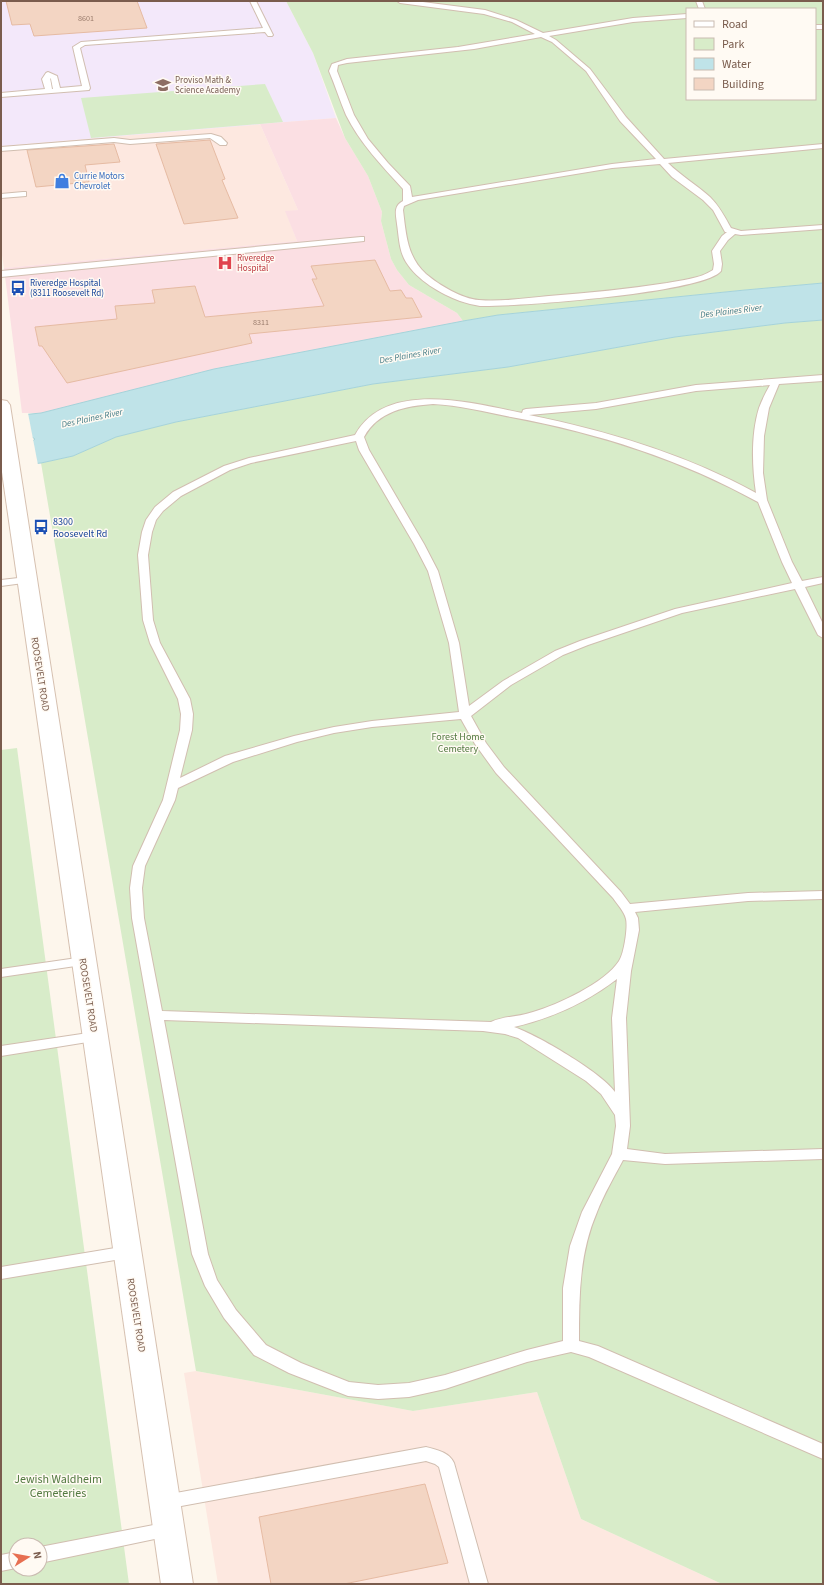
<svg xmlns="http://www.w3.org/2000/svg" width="824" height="1585" font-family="'Source Sans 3',sans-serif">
<rect width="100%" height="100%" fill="#fdf6ec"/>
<!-- commercial -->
<g fill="#fde8e0">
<path d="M260,124L298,210L286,212L297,241L4,268L1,249V146Z"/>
<path d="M196,1371L413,1411L537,1392L581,1519L722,1584H218L184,1373Z"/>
</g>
<!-- education -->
<path fill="#f3e8fa" d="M1,1H286L313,53L336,118L1,146Z"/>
<!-- medical -->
<path fill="#fbdfe3" d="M336,118L345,138L368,176L382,212L381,221L391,259L397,270L409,285L457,313L463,321L214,369L54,410L41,413H22L4,268L297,241L285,211L298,210L260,124Z"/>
<!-- green -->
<g fill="#d8ecc9" fill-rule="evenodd">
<path d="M286,1H823V283L745,290L498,315L463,321L457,313L409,285L397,270L391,259L381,221L382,212L368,176L345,138L313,53ZM687,9H815V99H687Z"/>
<path d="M265,84L283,122L91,138L81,98Z"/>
<path d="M823,320V1584H722L581,1519L537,1392L413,1411L196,1371L41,463L73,456L116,437L176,422L373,384L508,367L675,337L785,323Z"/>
<path d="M17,748L129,1584H1V750ZM16,1545H40V1569H16Z"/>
</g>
<!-- water -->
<path fill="#bfe3e8" stroke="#a5d3da" d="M823,283V320L785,323L675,337L508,367L373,384L176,422L116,437L73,456L41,463L1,467L35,439L1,417L41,413L214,369L463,321L498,315L745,290Z"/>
<!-- pier -->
<path fill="#fdf6ec" d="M28,413L38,465L1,469V416Z"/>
<!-- building -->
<g fill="#f3d5c3" stroke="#e6bba3">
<path d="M6,1H137L147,28L34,36L30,24L12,25Z"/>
<path d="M210,140L225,179L222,180L238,218L184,224L156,144Z"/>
<path d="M114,144L120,162L85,165L89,182L36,187L27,150Z"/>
<path d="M375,260L390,291L401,290L406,298H412L422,317L249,334L252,343L67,383L42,346H39L35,327L117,319L115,306L155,303L152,290L195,286L205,317L324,306L312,279H317L311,266Z"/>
<path d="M425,1484L448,1563L344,1584H271L259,1517Z"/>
</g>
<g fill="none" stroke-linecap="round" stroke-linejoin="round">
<defs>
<g id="lane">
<path d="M250,1H256L273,35L272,36H268L265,32L85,45L80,48L90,88L89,90L1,97V93L45,89L42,79L46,73L48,72L57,76L60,88L82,86L73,47L81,42L263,28ZM50,78L51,79L53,89H52Z"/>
<path d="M397,1H415L485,10L516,20L543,33L633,18L687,14V18L633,22L549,36L556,40L590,69L626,117L664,159L823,144V148L668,163C681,176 697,185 710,197C719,206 725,217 731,228L741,231L823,225V229L741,235L735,234L728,240L720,251L722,264L721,271C703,293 515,307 480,306C474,305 466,303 460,301C441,294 417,280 406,262C399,251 399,237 397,224C396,215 393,206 403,201V189C382,166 360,143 346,115C340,101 335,85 329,71L332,64L347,59L458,47L535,34L512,22L484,14L400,3ZM541,37L552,42L586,71L620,121L656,159L612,164L412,197L410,186L388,163L368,139L354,115L337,71L338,65L347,63L474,49ZM660,164L672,177L703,200L713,210L725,232H727L722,236L712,251L714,264L713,270C699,279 682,280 667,283C627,289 589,293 549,296C526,298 502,302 479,300C462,299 439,285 426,274C407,257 406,234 403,210L404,206L418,200L612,168Z"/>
<path d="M696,1H702L705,9H699Z"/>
<rect x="815" y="25" width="8" height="4"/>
<path d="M211,134L221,137L227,143L226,145H220L210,138L130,144L114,142L1,151V147L114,138L130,140Z"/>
<path d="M23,192H26V196L1,198V194Z"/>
<path d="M361,237H364V241L1,277V271Z"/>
<path d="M823,375V381L779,384L769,408L764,436L763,473L767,500L792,562L802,581L823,577V583L805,587L823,624V638L818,635L795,589L682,613L588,645L563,655L511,685L471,716L486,743L504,767L621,892L630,904L748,893L823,891V899L748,901L635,912L638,918L639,930L631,971L626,1018L630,1126L627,1149L665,1154L823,1149V1159L665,1164L623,1160C614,1177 604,1194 597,1212C579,1254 579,1297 579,1341L598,1346L823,1444V1459L589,1357L571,1352L527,1362L445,1389L409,1397L378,1399L348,1396L289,1373L254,1355L224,1318L205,1286L192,1254L132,918L130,888L133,866L163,800L180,730L181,714L178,699L150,643L143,620L138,555L142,532L146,520L155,507L173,492L224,466L249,458L355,435C386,379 472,403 522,413L523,410L526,409L596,403L696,385ZM770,385C766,392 762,400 759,408C751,434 752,466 756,493C685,454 608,431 529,415L596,409L696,391ZM433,404C459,405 485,412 511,417C598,433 680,459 758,502L782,562L792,583L675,609L580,641L555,651L503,681L469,706L459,643L438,571L424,544L369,450L364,437C378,411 406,406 433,404ZM356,441L359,450L414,544L428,571L449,643L459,712L372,721L334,727L294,736L225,756L180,778L192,730L193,714L190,699L160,643L153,620L148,555L152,532L156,520L163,511L181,496L230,470L251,463ZM461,719L475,744L496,773L613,898C617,904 624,911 626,919C628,927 624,954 619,961C605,983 557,1005 533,1012C519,1017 503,1016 491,1022L162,1011L144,918L142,888L145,866L175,800L178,788L233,762L297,742L334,733L372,727ZM617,979L612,1018L615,1092C601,1072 537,1035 514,1027C552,1018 586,1003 617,979ZM164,1020L483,1031L505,1034L518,1038L586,1081L601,1094L615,1115L616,1126L612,1154L582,1212L570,1246L563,1288V1341L527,1350L445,1375L409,1383L378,1385L349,1382L301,1363L266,1345L236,1310L217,1280L208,1254Z"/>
<path d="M27,577L32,580L31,582L1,586V580Z"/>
<path d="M84,957L89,958L91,961L89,964L1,977V969Z"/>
<path d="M95,1032L100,1034L102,1037L100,1040L1,1056V1046Z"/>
<path d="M127,1246L132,1248L135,1252L132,1256L127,1258L1,1279V1267Z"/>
<path d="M426,1447C437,1450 449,1452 454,1463L488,1584H470L439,1467L435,1464L426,1461L165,1509L159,1507L157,1502L159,1497L165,1495Z"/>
<path d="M169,1522L175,1524L178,1529L175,1534L169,1536L40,1563V1547Z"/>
<path d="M16,1552V1568L1,1571V1555Z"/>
</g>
<path id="secondary" d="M1,400L7,401L10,405L193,1584H161L1,465Z"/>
</defs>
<!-- lane casing -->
<use href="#lane" stroke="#d1beb0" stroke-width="2"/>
<!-- secondary casing -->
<use href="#secondary" stroke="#d6c0b0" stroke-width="2"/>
<!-- lane -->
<use href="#lane" fill="#fff" fill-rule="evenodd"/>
<!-- secondary -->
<use href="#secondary" fill="#fff" fill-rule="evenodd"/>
</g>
<!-- icons -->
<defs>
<symbol id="school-bare" viewBox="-9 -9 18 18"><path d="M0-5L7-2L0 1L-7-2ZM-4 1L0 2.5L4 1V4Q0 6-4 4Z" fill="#8d6e63" stroke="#fffaf3" stroke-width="2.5" paint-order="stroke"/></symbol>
<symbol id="shop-bare" viewBox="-9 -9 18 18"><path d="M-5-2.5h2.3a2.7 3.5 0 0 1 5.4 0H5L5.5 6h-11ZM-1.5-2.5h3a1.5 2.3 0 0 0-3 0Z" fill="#3f7fe0" stroke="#fffaf3" stroke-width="2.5" paint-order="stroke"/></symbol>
<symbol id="hospital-bare" viewBox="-9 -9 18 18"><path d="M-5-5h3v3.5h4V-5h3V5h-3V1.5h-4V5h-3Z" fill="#e0444e" stroke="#fffaf3" stroke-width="2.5" paint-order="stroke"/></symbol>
<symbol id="bus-bare" viewBox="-9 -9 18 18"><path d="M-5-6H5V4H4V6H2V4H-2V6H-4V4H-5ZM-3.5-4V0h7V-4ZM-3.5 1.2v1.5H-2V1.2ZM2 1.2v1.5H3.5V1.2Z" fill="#1a4fb4" stroke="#fffaf3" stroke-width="2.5" paint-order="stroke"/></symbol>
</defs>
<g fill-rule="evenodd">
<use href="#school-bare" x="152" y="74" width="22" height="22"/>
<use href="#shop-bare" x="51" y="170" width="22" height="22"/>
<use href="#hospital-bare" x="214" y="252" width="22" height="22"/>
<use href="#bus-bare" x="7" y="277" width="22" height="22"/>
<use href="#bus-bare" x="30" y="516" width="22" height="22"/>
</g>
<g text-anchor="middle" stroke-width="3" stroke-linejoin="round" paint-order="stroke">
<!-- number labels -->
<g font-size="8" fill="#987a6a">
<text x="86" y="21">8601</text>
<text x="261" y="325">8311</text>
</g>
<!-- far-education labels -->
<g font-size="9" fill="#785e54" stroke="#fffaf3" text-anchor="start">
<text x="175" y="83">Proviso Math &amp;<tspan x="175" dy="10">Science Academy</tspan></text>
</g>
<!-- far-shop labels -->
<g font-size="9" fill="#366cbe" stroke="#fffaf3" text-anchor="start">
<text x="74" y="179">Currie Motors<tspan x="74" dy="10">Chevrolet</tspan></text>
</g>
<!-- far-health labels -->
<g font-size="9" fill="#be3a42" stroke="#fffaf3" text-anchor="start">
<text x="237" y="261">Riveredge<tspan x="237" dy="10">Hospital</tspan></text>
</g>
<!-- far-transit labels -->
<g font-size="9" fill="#164399" stroke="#fffaf3" text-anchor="start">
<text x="30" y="286">Riveredge Hospital<tspan x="30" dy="10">(8311 Roosevelt Rd)</tspan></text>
</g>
<!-- far-water labels -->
<g font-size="9" font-style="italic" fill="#437c86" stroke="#fffaf3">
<text transform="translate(731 311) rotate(-7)" y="3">Des Plaines River</text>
<text transform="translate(410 355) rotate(-10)" y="3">Des Plaines River</text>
<text transform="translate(92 418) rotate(-12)" y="3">Des Plaines River</text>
</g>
<!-- transit labels -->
<g font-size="10" fill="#164399" stroke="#fffaf3" text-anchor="start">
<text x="53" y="525">8300<tspan x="53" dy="12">Roosevelt Rd</tspan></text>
</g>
<!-- street labels -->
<g font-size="10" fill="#7a5c4d" stroke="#fffaf3">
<text transform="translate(41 674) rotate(81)" y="4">ROOSEVELT ROAD</text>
<text transform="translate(89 995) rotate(81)" y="4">ROOSEVELT ROAD</text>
<text transform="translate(137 1315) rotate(81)" y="4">ROOSEVELT ROAD</text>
</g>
<!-- park labels -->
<g font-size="10" fill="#537a41" stroke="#fffaf3">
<text x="458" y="740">Forest Home<tspan x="458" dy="12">Cemetery</tspan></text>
</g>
<!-- near-park labels -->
<g font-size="12" fill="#537a41" stroke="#fffaf3">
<text x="58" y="1483">Jewish Waldheim<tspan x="58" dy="14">Cemeteries</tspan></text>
</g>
</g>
<!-- border -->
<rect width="824" height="1585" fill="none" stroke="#7a5c4d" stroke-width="4"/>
<!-- legend -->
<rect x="686" y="8" width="130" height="92" fill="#fffaf3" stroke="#cabbb1"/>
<rect x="694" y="21" width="20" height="6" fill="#ffffff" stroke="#cabbb1"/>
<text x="722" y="28" font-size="12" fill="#7a5c4d">Road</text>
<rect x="694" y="38" width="20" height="12" fill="#d8ecc9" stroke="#cabbb1"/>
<text x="722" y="48" font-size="12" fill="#7a5c4d">Park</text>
<rect x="694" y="58" width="20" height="12" fill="#bfe3e8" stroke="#cabbb1"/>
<text x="722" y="68" font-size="12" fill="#7a5c4d">Water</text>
<rect x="694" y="78" width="20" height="12" fill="#f3d5c3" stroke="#cabbb1"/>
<text x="722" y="88" font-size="12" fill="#7a5c4d">Building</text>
<!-- north arrow -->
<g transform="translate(28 1557) rotate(79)"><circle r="19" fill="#fffaf3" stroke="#cabbb1"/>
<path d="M0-3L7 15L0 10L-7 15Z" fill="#e76f51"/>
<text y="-6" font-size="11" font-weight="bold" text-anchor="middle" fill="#7a5c4d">N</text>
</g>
</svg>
